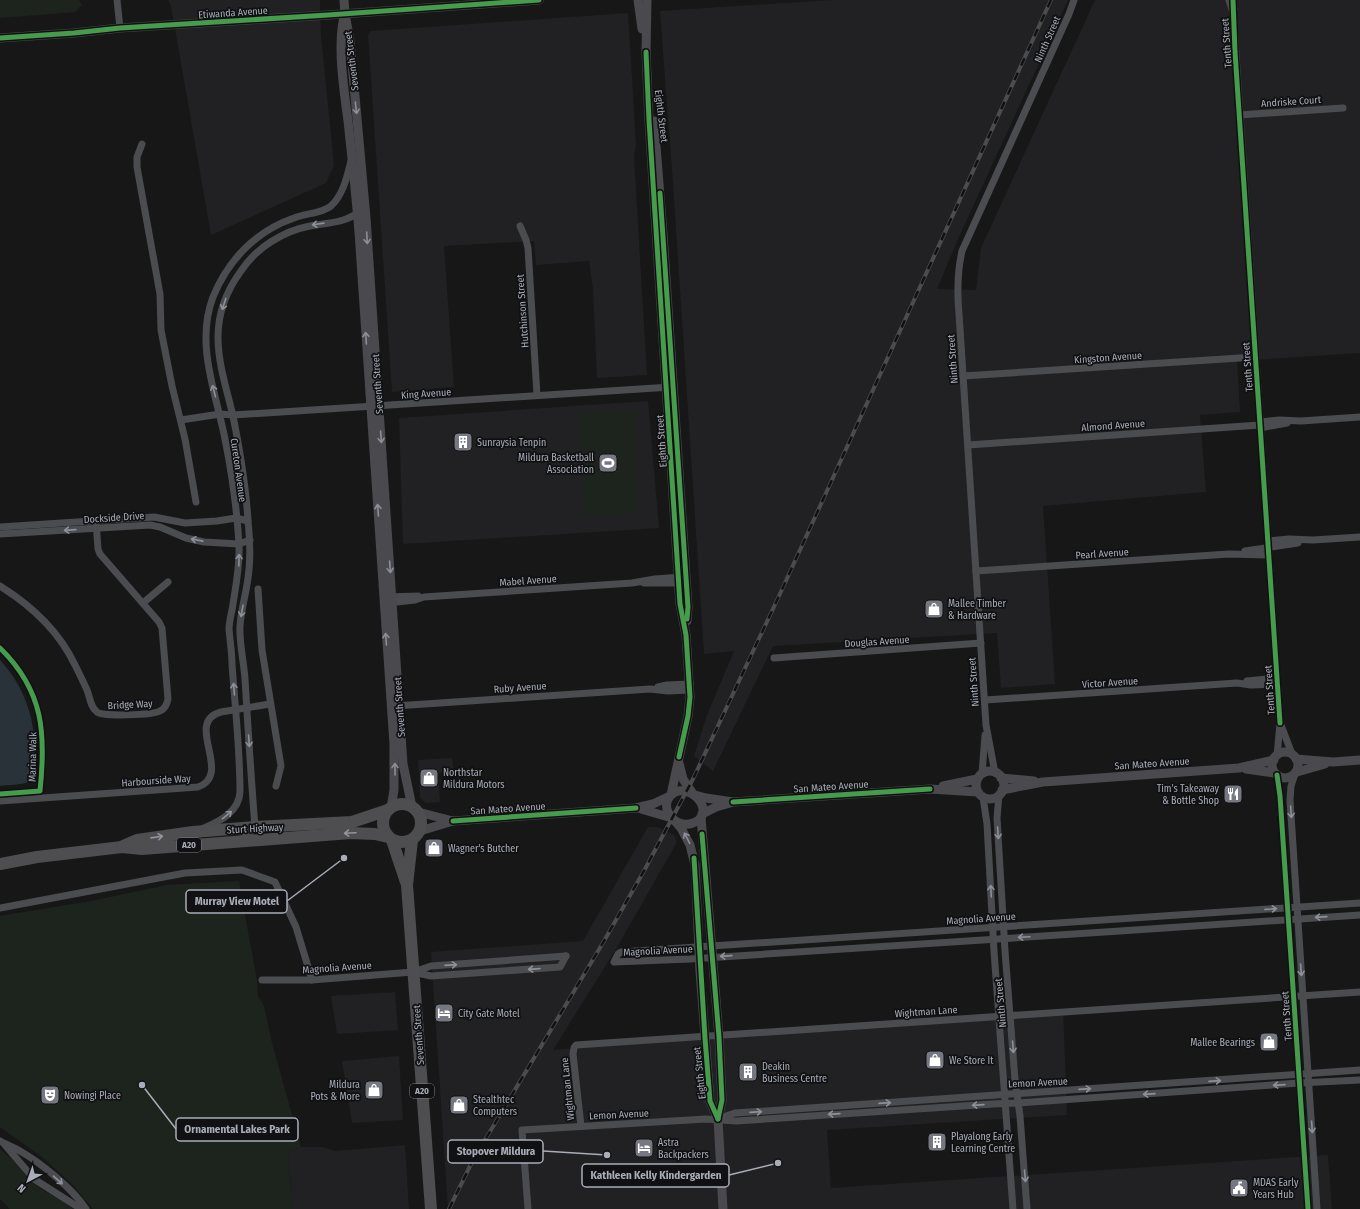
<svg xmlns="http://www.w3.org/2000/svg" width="1360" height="1209" font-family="'Fira Sans Condensed',sans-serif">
<rect width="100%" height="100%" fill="#171717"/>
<!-- built -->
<g fill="#212123">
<path d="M168,0H320L321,36L334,165L326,183L211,235L171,6Z"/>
<path d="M832,0H1068L959,237L937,289L976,290L981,248L1095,0H1360V353L1237,361L1240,412L1200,415L1206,492L1043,506L1055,684L1001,688L997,633L773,646L713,771L694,756L707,715L734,651L704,654L673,183L660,11Z"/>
<path d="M628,13L636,144L634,157L647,375L597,378L593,289L589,261L536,265L534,241L444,246L454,387L392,392L368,34L371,31Z"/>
<path d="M648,401L659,528L403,544L399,418Z"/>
<path d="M452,758L454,772L438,773L440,802L426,803L420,798L418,760Z"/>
<path d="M648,827H658L674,835L677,842L616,949L553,1050L1063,1009L1067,1115L827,1130L831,1188L1328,1155L1332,1209H448L431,952L583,941Z"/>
<path d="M395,992L398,1030L337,1034L331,996Z"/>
<path d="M399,1056L403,1120L352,1123L342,1061Z"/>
<path d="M405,1145L409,1209H293L288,1154L301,1147H323L335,1151Z"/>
</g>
<!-- green -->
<g fill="#1d241e">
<path d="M0,0H79L82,5L75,12L0,18Z"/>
<path d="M635,411L636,513L585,516L578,414Z"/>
<path d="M239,881L257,981L258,996L264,1006L272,1043L301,1147L288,1154L293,1209H93L73,1185L42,1157L0,1127V916L91,901L167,885Z"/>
<path d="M0,1149L15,1162L28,1179L41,1189L61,1200L73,1209H10L0,1199Z"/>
</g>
<!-- water -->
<path fill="#2a3239" d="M0,660C26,688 38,725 34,764C33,769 34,777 30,781C26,785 6,785 0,786Z"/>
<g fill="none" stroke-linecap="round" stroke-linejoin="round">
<!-- street -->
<g stroke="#4b4c50" stroke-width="7">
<path d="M117,0L120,28"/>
<path d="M1233,9L1280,723L1277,756"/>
<path d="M1239,115L1343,108"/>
<path d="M142,144L137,157V167L160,294L161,330L172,386L185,439L196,502"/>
<path d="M520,226L526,240L528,248L537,395"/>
<path d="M963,376L1255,357"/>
<path d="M181,420L220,414L233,415L671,387"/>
<path d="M1260,422L1279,420L1301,421L1360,417"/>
<path d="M1260,428L1287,423"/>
<path d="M968,445L1260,425"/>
<path d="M0,527L154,517L185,523L217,521L236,518L248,521"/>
<path d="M0,534L150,525L160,527L186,538L204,542L239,544L250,540"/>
<path d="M1268,541L1289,539L1313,540L1360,537"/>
<path d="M1245,551L1298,543"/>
<path d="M976,571L1229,554L1268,555"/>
<path d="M644,583H682"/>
<path d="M0,586C32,606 59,631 75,665C79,673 83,681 87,690C90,697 90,707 97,712C102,717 153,715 160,711C165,709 167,704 168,699L162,628L159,622L100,554L98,549L96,521"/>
<path d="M258,589L262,650L281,766L276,786"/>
<path d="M387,597L418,596"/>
<path d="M143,603L168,582"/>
<path d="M388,603L415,600L424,597L632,583L655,579L682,577"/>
<path d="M774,658L981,643"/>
<path d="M1247,681L1277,678"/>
<path d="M658,687L667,685L690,684"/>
<path d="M985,700L1237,683L1251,685L1277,684"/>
<path d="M395,706L650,689L668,691L690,690"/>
<path d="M1281,725L1292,754"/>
<path d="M995,773L986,725L959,314C957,292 957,273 962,251L1069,14L1074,0"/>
<path d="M982,774L985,735"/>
<path d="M1295,774L1291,786L1290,800L1317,1209"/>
<path d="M1277,775L1280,796L1308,1209"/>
<path d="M999,794L997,818L1005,951L1015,1080L1020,1116L1027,1209"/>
<path d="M983,797L987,824L994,951L1013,1209"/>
<path d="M0,801L198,787C234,774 183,722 221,712L270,704"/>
<path d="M204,828C221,821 239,811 240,792C240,749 235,707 232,664C232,653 230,641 229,629C229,621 232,612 233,604C236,585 240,565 239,545C237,509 232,474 225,439C216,393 195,344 213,297C228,260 256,231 294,218C306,213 321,214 331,206C343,195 347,177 351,161"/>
<path d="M241,839L248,835L255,827C251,778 248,728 245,679C244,663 239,642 240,626C241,610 246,594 248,578C251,559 250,540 248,521C246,486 240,451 233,416C227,390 218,364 218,337C218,313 227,290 241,271C256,248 283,231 310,226C329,222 344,224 360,211"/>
<path d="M1360,903L621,952L618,954L614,962L690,959L1120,931L1360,915"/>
<path d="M0,908L185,873L242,870L275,882L296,927L312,980"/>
<path d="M413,972L431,966L566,956"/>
<path d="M262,980H312L413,972L431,976L560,967L566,956"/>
<path d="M720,1118L735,1113L1360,1070"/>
<path d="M581,1126L573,1054L574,1048L576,1045C838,1029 1099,1008 1360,992"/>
<path d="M0,1141C6,1145 14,1147 20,1151C41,1163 73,1189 86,1209"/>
<path d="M5,1145L34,1179L81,1209"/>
<path d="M528,1209L522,1130L706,1119L736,1121L993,1104L1018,1103L1299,1083L1360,1080"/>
</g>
<!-- secondary -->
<g stroke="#4a4a4e" stroke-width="9">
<path d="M344,0L345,14L350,41L366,218L403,764L412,807"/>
<path d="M638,0L642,29"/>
<path d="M647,0L646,52L649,120L680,604L686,635L690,697L688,716L671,795"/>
<path d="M1230,0L1233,9"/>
<path d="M344,17C337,47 344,90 348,121C352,158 356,195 359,232L394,744V790L391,808"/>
<path d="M0,38L74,33L120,28L328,15L539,0"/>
<path d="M654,121L663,234L688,607L687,621"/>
<circle cx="1285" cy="765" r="13"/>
<path d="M1296,759L1333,762L1360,760"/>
<path d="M679,763L683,779L693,794"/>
<path d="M1246,769L1275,773"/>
<circle cx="990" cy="785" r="14"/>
<path d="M1297,772L1325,764"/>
<path d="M1001,778L1034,781"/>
<path d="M943,786L977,779"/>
<path d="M1002,790L1043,782L1239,768L1274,760"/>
<path d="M678,791C699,788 714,816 693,823C672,831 654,800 678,791Z"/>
<path d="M695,795L706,798L733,802L930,789L978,792"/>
<path d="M641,809L672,818"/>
<path d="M418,812L453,821"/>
<path d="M702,814L716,807L730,803"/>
<path d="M701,817L719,1037L722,1100L718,1119L723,1209"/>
<path d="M675,821L681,828L690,845L695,865L700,971L710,1101L718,1119"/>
<path d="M420,831L453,821L636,808L653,804L670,796"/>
</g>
<!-- highway -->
<g stroke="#4e4e51" stroke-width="12">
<circle cx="402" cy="823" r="19"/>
<path d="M392,840L406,882"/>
<path d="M412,840L407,885L431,1209"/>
<path d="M123,846L137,840L193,832L255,827L352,822L388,810"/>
<path d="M0,864L37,857L122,847L142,849L351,833L375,834L388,837"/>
</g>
<defs>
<path id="rail" d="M449,1209L473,1160L604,941L645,869L693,779L779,596L1051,0"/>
</defs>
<!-- rail casing -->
<use href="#rail" stroke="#4b4c4f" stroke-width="4"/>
<!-- rail -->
<use href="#rail" stroke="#111113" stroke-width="2.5" stroke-dasharray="8" stroke-linecap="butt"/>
<defs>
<g id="cycleway">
<path d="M1233,0L1235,52L1280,723"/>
<path d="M0,38L74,33L120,28L328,15L539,0"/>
<path d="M646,52L649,120L680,604L686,635L690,697L688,716L679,757"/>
<path d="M660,193L688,607L687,619"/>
<path d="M0,648C44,691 46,734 40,791L0,794"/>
<path d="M1277,775L1280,796L1308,1209"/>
<path d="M733,802L930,789"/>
<path d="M453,821L636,808"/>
<path d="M702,834L719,1037L722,1100L718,1119"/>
<path d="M694,858L705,1038L710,1101L718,1119"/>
</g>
</defs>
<!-- cycleway casing -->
<use href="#cycleway" stroke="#111113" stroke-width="8"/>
<!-- cycleway -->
<use href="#cycleway" stroke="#469c4c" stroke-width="5"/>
</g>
<!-- one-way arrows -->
<defs><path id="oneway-shaft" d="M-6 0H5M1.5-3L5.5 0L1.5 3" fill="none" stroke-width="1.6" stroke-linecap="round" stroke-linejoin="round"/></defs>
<g stroke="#8c8f98">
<use href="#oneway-shaft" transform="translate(356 108) rotate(84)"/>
<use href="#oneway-shaft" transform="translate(367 238) rotate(87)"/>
<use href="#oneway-shaft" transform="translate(366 338) rotate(-94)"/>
<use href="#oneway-shaft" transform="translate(381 437) rotate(86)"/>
<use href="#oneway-shaft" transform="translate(378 510) rotate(-94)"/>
<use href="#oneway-shaft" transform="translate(390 567) rotate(86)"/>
<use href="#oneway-shaft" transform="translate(386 639) rotate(-94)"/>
<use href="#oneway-shaft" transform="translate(395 769) rotate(-91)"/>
<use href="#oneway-shaft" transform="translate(687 838) rotate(-117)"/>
</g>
<g stroke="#8c9099">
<use href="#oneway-shaft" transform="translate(318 224) rotate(172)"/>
<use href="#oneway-shaft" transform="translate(224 304) rotate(108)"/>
<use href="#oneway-shaft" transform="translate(214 391) rotate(-104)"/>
<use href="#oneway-shaft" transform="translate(70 530) rotate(176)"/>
<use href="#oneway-shaft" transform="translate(197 540) rotate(-169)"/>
<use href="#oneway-shaft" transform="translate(239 560) rotate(-88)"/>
<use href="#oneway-shaft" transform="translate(242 611) rotate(100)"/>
<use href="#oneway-shaft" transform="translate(234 689) rotate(-94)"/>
<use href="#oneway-shaft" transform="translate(249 741) rotate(86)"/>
<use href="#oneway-shaft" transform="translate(1291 812) rotate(86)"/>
<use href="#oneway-shaft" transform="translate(227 815) rotate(-39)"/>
<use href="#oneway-shaft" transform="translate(998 833) rotate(86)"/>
<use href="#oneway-shaft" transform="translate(991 891) rotate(-93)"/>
<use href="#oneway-shaft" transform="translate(1271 909) rotate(-4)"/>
<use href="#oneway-shaft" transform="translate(1321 917) rotate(176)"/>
<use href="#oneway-shaft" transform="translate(1024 937) rotate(177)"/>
<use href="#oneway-shaft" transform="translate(726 956) rotate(176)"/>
<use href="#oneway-shaft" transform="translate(451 965) rotate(-4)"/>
<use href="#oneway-shaft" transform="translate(534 969) rotate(176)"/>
<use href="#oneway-shaft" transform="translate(1301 970) rotate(86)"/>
<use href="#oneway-shaft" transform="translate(1013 1047) rotate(86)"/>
<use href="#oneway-shaft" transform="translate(1215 1081) rotate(-4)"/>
<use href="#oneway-shaft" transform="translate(1279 1085) rotate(176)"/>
<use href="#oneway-shaft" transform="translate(1085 1089) rotate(-4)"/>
<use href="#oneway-shaft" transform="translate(1149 1094) rotate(176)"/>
<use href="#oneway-shaft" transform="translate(885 1103) rotate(-4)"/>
<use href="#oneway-shaft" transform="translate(978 1105) rotate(176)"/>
<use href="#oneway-shaft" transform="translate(756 1112) rotate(-4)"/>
<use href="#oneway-shaft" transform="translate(834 1114) rotate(176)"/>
<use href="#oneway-shaft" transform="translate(1312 1127) rotate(86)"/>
<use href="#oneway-shaft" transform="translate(1025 1176) rotate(85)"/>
<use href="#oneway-shaft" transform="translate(58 1180) rotate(41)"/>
</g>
<g stroke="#92959e">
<use href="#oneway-shaft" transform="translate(350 833) rotate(177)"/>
<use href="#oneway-shaft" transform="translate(157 837) rotate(-8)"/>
</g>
<!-- icons -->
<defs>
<symbol id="building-square" viewBox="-11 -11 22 22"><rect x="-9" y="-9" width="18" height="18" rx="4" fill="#757880" stroke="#111113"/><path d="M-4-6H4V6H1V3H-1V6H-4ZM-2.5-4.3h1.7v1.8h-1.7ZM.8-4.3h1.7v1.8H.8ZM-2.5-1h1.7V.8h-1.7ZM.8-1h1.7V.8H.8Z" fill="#fff"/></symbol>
<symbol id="stadium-square" viewBox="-11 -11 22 22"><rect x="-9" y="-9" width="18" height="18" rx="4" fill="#757880" stroke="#111113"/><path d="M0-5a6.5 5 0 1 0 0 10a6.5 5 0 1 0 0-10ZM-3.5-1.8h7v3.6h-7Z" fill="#fff"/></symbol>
<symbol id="shop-square" viewBox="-11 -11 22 22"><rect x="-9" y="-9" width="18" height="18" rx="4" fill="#757880" stroke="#111113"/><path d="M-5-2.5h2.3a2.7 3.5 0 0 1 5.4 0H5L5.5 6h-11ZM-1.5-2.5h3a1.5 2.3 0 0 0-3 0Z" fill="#fff"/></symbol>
<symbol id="restaurant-square" viewBox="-11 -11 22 22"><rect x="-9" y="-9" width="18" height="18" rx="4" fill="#757880" stroke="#111113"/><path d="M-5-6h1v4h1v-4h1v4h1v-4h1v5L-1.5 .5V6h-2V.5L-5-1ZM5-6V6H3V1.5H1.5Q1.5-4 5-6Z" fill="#fff"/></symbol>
<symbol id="hotel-square" viewBox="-11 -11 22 22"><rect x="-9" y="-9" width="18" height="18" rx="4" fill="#757880" stroke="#111113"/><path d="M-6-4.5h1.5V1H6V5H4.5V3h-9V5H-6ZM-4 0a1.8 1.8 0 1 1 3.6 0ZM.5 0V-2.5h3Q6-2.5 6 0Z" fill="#fff"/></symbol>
<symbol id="theatre-square" viewBox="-11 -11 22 22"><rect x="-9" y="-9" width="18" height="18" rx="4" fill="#757880" stroke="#111113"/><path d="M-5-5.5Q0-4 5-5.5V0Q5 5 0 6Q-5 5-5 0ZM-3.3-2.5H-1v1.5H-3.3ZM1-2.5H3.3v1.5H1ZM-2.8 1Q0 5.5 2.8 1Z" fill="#fff"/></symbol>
<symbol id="civic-square" viewBox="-11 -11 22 22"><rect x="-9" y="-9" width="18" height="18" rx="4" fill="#757880" stroke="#111113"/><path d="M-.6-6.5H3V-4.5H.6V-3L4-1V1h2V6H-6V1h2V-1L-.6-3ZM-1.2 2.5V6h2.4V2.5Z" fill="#fff"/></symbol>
</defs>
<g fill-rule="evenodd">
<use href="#building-square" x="452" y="431" width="22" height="22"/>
<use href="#stadium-square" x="597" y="452" width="22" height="22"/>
<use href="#shop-square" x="923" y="598" width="22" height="22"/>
<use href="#shop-square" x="418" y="767" width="22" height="22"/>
<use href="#restaurant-square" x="1222" y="783" width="22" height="22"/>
<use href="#shop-square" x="423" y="837" width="22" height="22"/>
<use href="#hotel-square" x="433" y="1002" width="22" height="22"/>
<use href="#shop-square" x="1258" y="1031" width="22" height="22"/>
<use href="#shop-square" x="924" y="1049" width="22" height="22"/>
<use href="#building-square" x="737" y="1061" width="22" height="22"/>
<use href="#shop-square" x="363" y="1079" width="22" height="22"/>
<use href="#theatre-square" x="39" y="1084" width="22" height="22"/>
<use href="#shop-square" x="448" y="1094" width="22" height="22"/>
<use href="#building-square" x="926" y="1131" width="22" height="22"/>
<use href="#hotel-square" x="633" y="1137" width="22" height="22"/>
<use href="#civic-square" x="1228" y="1177" width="22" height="22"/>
</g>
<g text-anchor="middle" stroke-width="3.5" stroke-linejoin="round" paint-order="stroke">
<!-- shield labels -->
<g fill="#111113" stroke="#7b7e86" stroke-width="1">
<rect x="177" y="838" width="24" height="14" rx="3"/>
<rect x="410" y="1084" width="24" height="14" rx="3"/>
</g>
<g font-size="9" font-weight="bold" fill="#a8adb8">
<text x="189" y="848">A20</text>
<text x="422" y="1094">A20</text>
</g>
<!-- street labels -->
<g font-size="10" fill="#a8adb8" stroke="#111113">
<text transform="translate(233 12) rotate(-4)" y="4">Etiwanda Avenue</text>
<text transform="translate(1047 39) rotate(-66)" y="4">Ninth Street</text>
<text transform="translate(1226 43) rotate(-94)" y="4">Tenth Street</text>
<text transform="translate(351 61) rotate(-97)" y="4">Seventh Street</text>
<text transform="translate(1291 101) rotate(-4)" y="4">Andriske Court</text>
<text transform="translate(662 116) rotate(83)" y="4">Eighth Street</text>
<text transform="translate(522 311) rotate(-94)" y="4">Hutchinson Street</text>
<text transform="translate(1108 357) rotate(-4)" y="4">Kingston Avenue</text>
<text transform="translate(952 359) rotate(-94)" y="4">Ninth Street</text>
<text transform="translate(1247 367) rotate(-94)" y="4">Tenth Street</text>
<text transform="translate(377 384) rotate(-94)" y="4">Seventh Street</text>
<text transform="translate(426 393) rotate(-4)" y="4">King Avenue</text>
<text transform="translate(1113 425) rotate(-4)" y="4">Almond Avenue</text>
<text transform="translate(661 441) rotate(-94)" y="4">Eighth Street</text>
<text transform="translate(239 470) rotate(82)" y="4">Cureton Avenue</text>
<text transform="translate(114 517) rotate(-4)" y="4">Dockside Drive</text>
<text transform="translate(1102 553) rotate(-4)" y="4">Pearl Avenue</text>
<text transform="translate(528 580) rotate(-4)" y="4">Mabel Avenue</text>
<text transform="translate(877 641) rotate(-4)" y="4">Douglas Avenue</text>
<text transform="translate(973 682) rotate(-94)" y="4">Ninth Street</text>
<text transform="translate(1110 682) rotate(-4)" y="4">Victor Avenue</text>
<text transform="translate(520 687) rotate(-4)" y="4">Ruby Avenue</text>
<text transform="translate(1269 690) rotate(-94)" y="4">Tenth Street</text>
<text transform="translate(130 704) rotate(-3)" y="4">Bridge Way</text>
<text transform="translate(399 707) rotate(-94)" y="4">Seventh Street</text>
<text transform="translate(32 757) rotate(-89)" y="4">Marina Walk</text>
<text transform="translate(1152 763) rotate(-4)" y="4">San Mateo Avenue</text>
<text transform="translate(156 780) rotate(-4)" y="4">Harbourside Way</text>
<text transform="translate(831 786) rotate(-4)" y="4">San Mateo Avenue</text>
<text transform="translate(508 808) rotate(-4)" y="4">San Mateo Avenue</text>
<text transform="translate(255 828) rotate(-3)" y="4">Sturt Highway</text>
<text transform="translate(981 918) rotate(-4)" y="4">Magnolia Avenue</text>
<text transform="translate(658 950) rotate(-3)" y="4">Magnolia Avenue</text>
<text transform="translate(337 967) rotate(-4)" y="4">Magnolia Avenue</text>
<text transform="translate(1000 1003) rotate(-95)" y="4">Ninth Street</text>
<text transform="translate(926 1011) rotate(-4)" y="4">Wightman Lane</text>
<text transform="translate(1286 1016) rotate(-94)" y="4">Tenth Street</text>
<text transform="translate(418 1035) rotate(-94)" y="4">Seventh Street</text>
<text transform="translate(699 1073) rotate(-96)" y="4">Eighth Street</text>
<text transform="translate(1038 1082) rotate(-3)" y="4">Lemon Avenue</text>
<text transform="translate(567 1089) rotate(-96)" y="4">Wightman Lane</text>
<text transform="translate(619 1114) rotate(-3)" y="4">Lemon Avenue</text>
</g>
<!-- poi labels -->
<g font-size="10" fill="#a8adb8" stroke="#111113" text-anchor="start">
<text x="477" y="446">Sunraysia Tenpin</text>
<text x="594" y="461" text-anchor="end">Mildura Basketball<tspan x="594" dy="12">Association</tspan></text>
<text x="948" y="607">Mallee Timber<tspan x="948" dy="12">&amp; Hardware</tspan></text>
<text x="443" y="776">Northstar<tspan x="443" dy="12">Mildura Motors</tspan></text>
<text x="1219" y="792" text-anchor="end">Tim’s Takeaway<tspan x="1219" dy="12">&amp; Bottle Shop</tspan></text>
<text x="448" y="852">Wagner's Butcher</text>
<text x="458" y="1017">City Gate Motel</text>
<text x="1255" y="1046" text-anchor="end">Mallee Bearings</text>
<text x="949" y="1064">We Store It</text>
<text x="762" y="1070">Deakin<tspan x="762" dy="12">Business Centre</tspan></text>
<text x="360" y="1088" text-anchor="end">Mildura<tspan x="360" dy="12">Pots &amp; More</tspan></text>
<text x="64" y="1099">Nowingi Place</text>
<text x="473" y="1103">Stealthtec<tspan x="473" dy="12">Computers</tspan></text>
<text x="951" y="1140">Playalong Early<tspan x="951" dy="12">Learning Centre</tspan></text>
<text x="658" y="1146">Astra<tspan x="658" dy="12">Backpackers</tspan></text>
<text x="1253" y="1186">MDAS Early<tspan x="1253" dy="12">Years Hub</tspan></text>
</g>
</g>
<!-- callouts -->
<path fill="none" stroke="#a8adb8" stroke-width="1.5" d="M344 858L287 901M142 1085L176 1129M607 1155L543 1151M778 1163L729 1175"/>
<g fill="#a8adb8" stroke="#111113" stroke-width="1.5">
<circle cx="344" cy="858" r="4"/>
<circle cx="142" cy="1085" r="4"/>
<circle cx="607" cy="1155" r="4"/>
<circle cx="778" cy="1163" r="4"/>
</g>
<g fill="#111113" stroke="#a8adb8" stroke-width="1.5">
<rect x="186" y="890" width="101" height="23" rx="4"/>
<rect x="176" y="1118" width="122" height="23" rx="4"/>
<rect x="448" y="1140" width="95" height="23" rx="4"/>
<rect x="582" y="1164" width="147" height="23" rx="4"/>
</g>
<g font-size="11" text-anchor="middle" font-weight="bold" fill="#a8adb8">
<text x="237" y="905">Murray View Motel</text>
<text x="237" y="1133">Ornamental Lakes Park</text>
<text x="496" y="1155">Stopover Mildura</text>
<text x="656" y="1179">Kathleen Kelly Kindergarden</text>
</g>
<!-- north arrow -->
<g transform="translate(28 1181) rotate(221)" stroke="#111113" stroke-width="3" paint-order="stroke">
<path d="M0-3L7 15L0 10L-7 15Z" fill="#a8adb8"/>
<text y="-6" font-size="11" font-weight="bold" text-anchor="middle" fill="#a8adb8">N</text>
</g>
</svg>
